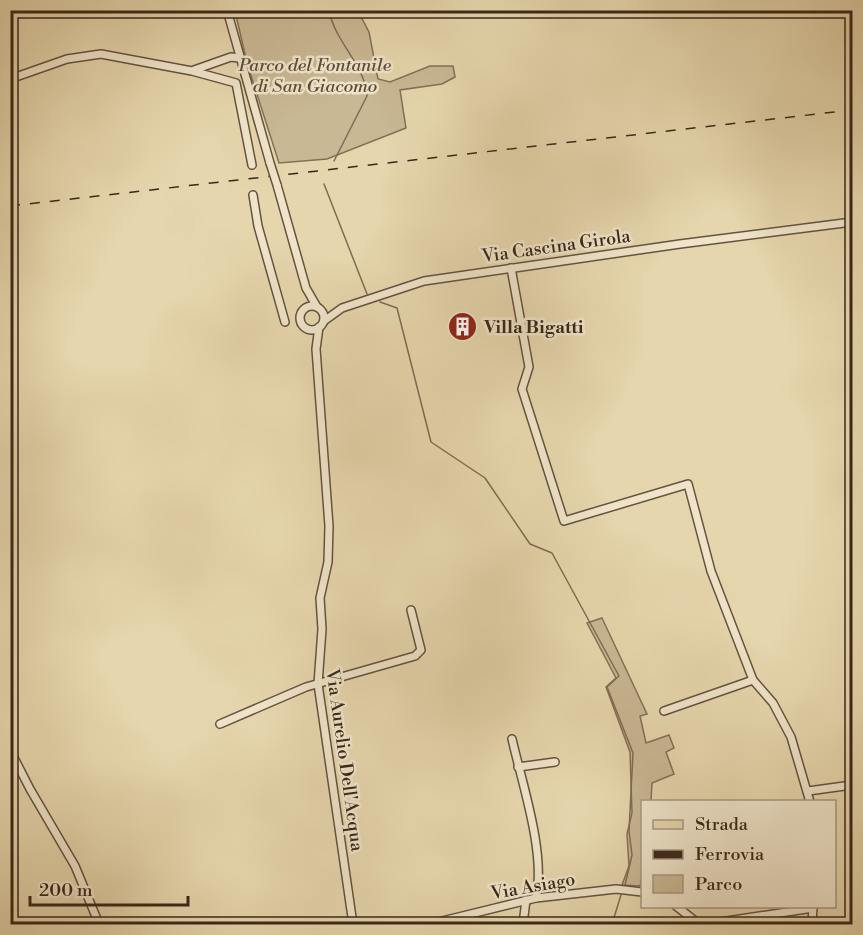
<svg xmlns="http://www.w3.org/2000/svg" width="863" height="935" font-family="'Libre Bodoni',serif">
<rect width="100%" height="100%" fill="#e6d6ad"/>
<filter id="stains"><feTurbulence type="fractalNoise" baseFrequency=".00333" numOctaves="4"/><feColorMatrix values="0 0 0 0 .2 0 0 0 0 .09 0 0 0 0 .02 0 0 0 .5 -.17"/></filter>
<radialGradient id="worn" r=".72"><stop offset=".6" stop-color="#630" stop-opacity="0"/><stop offset="1" stop-color="#630" stop-opacity=".3"/></radialGradient>
<!-- green -->
<g fill="#c9b894" stroke="#827056" stroke-width="1.5">
<path d="M235,11H358L369,32L378,79L390,82L430,66H453L455,77L442,84L400,90L406,128L327,159L279,163L247,63Z"/>
<path d="M602,618L647,714L640,716L646,743L669,735L674,748L666,752L674,774L652,783L651,801L642,802V878L640,886L622,885L629,866L627,834L632,813L630,752L606,687L616,678L587,623Z"/>
</g>
<g fill="none" stroke-linecap="round" stroke-linejoin="round">
<!-- stream -->
<g stroke="#7e6c54" stroke-width="1.5">
<path d="M329,10C335,43 365,64 367,96L334,161"/>
<path d="M324,184L367,294"/>
<path d="M380,302L397,308L431,442L485,478L530,544L552,553L619,676L607,687L633,753L629,831L632,855L625,885"/>
<path d="M612,924L621,895"/>
</g>
<defs>
<g id="minor">
<path d="M227,10L270,163"/>
<path d="M194,70L231,57L239,58"/>
<path d="M10,79L67,59L101,54L192,71L236,83L252,165"/>
<path d="M277,185L306,288L317,307"/>
<path d="M253,195L258,226L285,322"/>
<path d="M511,268L529,367L522,389L564,521L688,484L711,571L753,680L773,703L791,737L810,802"/>
<circle cx="312" cy="318" r="12"/>
<path d="M324,321L342,308L424,281L680,244L852,222"/>
<path d="M319,327L316,349L329,526L328,562L320,598L322,629L318,684L353,924"/>
<path d="M664,711L753,680"/>
<path d="M220,724L306,687L415,656L421,650L411,610"/>
<path d="M512,739C522,783 546,854 536,898"/>
<path d="M10,750L30,789L75,866L99,924"/>
<path d="M518,767L555,762"/>
<path d="M808,791L852,785"/>
<path d="M676,906L699,924"/>
<path d="M430,924L536,898L616,889L642,892"/>
<path d="M523,924L526,900"/>
<path d="M707,924L813,908"/>
<path d="M812,924L813,906"/>
</g>
<path id="major" d="M849,924L852,921"/>
</defs>
<!-- minor casing -->
<use href="#minor" stroke="#65533e" stroke-width="10"/>
<!-- major casing -->
<use href="#major" stroke="#3a2719" stroke-width="12"/>
<!-- minor -->
<use href="#minor" stroke="#efe4ca" stroke-width="7"/>
<!-- major -->
<use href="#major" stroke="#e6d6ad" stroke-width="9"/>
<!-- rail -->
<path stroke="#3a2719" stroke-width="1.5" stroke-dasharray="10 10" stroke-linecap="butt" d="M10,206L852,110"/>
<defs>
<path id="minor-bridge" d="M270,163L277,185"/>
</defs>
<!-- minor-bridge casing -->
<use href="#minor-bridge" stroke="#65533e" stroke-width="10" stroke-linecap="butt"/>
<!-- minor-bridge -->
<use href="#minor-bridge" stroke="#efe4ca" stroke-width="7"/>
</g>
<!-- icons -->
<defs>
<symbol id="building-disc" viewBox="-11 -11 22 22"><circle r="9.5" fill="#8f2418" stroke="#efe4ca"/><path d="M-4-6H4V6H1V3H-1V6H-4ZM-2.5-4.3h1.7v1.8h-1.7ZM.8-4.3h1.7v1.8H.8ZM-2.5-1h1.7V.8h-1.7ZM.8-1h1.7V.8H.8Z" fill="#fff"/></symbol>
</defs>
<g fill-rule="evenodd">
<use href="#building-disc" x="446" y="310" width="33" height="33"/>
</g>
<g text-anchor="middle" stroke-width="5" stroke-linejoin="round" paint-order="stroke">
<!-- park labels -->
<g font-size="18" font-style="italic" fill="#5e4b38" stroke="#efe4ca">
<text x="315" y="71">Parco del Fontanile<tspan x="315" dy="21">di San Giacomo</tspan></text>
</g>
<!-- street labels -->
<g font-size="18" fill="#3a2719" stroke="#efe4ca">
<text transform="translate(556 246) rotate(-8)" y="6">Via Cascina Girola</text>
<text transform="translate(345 760) rotate(82)" y="6">Via Aurelio Dell'Acqua</text>
<text transform="translate(533 886) rotate(-10)" y="6">Via Asiago</text>
</g>
<!-- poi labels -->
<g font-size="18" font-weight="bold" fill="#3a2719" stroke="#efe4ca" text-anchor="start">
<text x="484" y="333">Villa Bigatti</text>
</g>
</g>
<!-- margin -->
<rect width="863" height="935" fill="none" stroke="#e6d6ad" stroke-width="36"/>
<rect x="12" y="12" width="839" height="911" fill="none" stroke="#3a2719" stroke-width="3"/>
<rect x="18" y="18" width="827" height="899" fill="none" stroke="#3a2719" stroke-width="1.5"/>
<!-- legend -->
<rect x="641" y="800" width="195" height="108" fill="#efe4ca" stroke="#a79883" stroke-width="1.5"/>
<rect x="653" y="820" width="30" height="9" fill="#e6d6ad" stroke="#a79883" stroke-width="1.5"/>
<text x="695" y="830" font-size="18" fill="#3a2719">Strada</text>
<rect x="653" y="850" width="30" height="9" fill="#3a2719" stroke="#a79883" stroke-width="1.5"/>
<text x="695" y="860" font-size="18" fill="#3a2719">Ferrovia</text>
<rect x="653" y="875" width="30" height="18" fill="#c9b894" stroke="#a79883" stroke-width="1.5"/>
<text x="695" y="890" font-size="18" fill="#3a2719">Parco</text>
<!-- scale -->
<path d="M30 896v9h158v-9" fill="none" stroke="#3a2719" stroke-width="3"/>
<text x="39" y="896" font-size="18" fill="#3a2719" stroke="#efe4ca" stroke-width="4.5" paint-order="stroke">200 m</text>
<rect width="100%" height="100%" filter="url(#stains)"/>
<rect width="100%" height="100%" fill="url(#worn)"/>
</svg>
